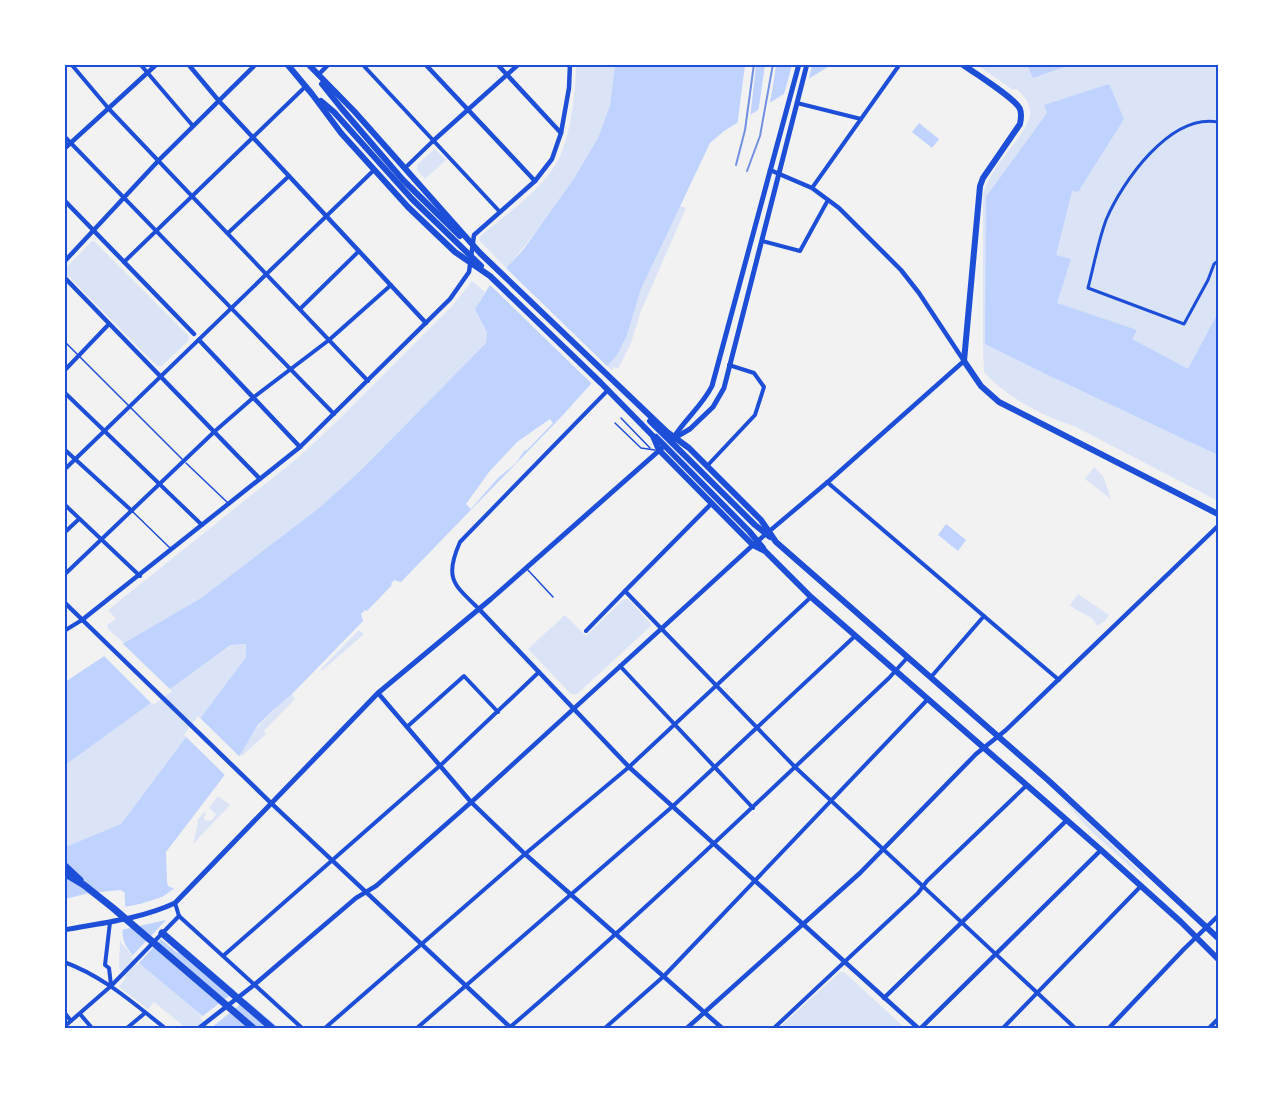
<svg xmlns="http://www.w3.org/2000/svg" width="1283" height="1093" font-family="'Titillium Web',sans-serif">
<rect width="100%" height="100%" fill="#f2f2f2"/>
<!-- green -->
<g fill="#dbe4f7">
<path d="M576,65H615C614,83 613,101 607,119C597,148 577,174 560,198C543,222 526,246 506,268L480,241L479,237C505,215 538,193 556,164C570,142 576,91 576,65Z"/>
<path d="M977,65H1218V501L1074,426C1044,417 1005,396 984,372L983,343V195C990,167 1015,148 1028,122C1034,110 1027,97 1016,89L1013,90Z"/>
<path d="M433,150H436L446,160L425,179L417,170V165Z"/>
<path d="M680,206L686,208L641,311L631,343L618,369L615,367L612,370L607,366L624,343L641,289Z"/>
<path d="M92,241H94L189,336L188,341L162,366H157L65,273V269Z"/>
<path d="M472,281L485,292L475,309L487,334L486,343L360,471L319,508L201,598L124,643L108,629L107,625L116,619L108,610L300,456L337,421L452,306Z"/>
<path d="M1094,467L1103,476L1111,499L1085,479Z"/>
<path d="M1078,594L1109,615L1105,621L1097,626C1093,614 1077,613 1070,605Z"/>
<path d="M624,599H628L652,625L577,694H571L528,649L565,615L586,636Z"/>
<path d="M359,630L364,634L323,670H320Z"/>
<path d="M246,644V657L121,824L65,847L64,765L232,645Z"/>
<path d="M292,694L295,699L264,731L266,734L242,756L240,755C253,730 270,711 292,694Z"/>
<path d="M218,796L230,805L193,844L198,822L197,821L204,812L206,813L204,817L205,821L212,820L216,814L209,808Z"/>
<path d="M1060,796L1139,871L1144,876L1143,878L1090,830Z"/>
<path d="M120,941L133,957L216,1028H186L154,1002L148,1009L119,987L126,978L119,968Z"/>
<path d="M840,972H844L905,1028H779Z"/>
</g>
<!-- water -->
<g fill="#bfd3fe">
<path d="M615,65H831L724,131L710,143L641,289L626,338L617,355L563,415L401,582L394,580L391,584L392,585L367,611L365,610L361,614L363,621L292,694L273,710L258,725L240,755L166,852L167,882L168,886L175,889L181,923L174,933L178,942L279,1028H217L139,963C120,941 121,938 125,911C126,905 124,897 125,893L121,890L89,893L65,899V847L121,824L246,657V644L231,645L65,765V682L124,643L201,598L319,508L360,471L486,343L487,333L475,309L490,285L523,250L575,177L598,138L610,106Z"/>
<path d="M1027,65H1070L1033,78Z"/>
<path d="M1109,84L1124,119L1078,192L1072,191L1056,255L1071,259L1057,303L1137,330L1132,339L1188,369L1218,313V455L1048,375L985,344L986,197L1047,113L1044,105Z"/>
<path d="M919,123L939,139L932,148L912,132Z"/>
<path d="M946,524L966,540L958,551L938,535Z"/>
</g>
<!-- pier -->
<g fill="#f2f2f2">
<path d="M745,65H756L750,119L737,127Z"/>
<path d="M765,65H776L773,86L769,107L758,114Z"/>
<path d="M792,65H812L808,83L783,98Z"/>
<path d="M504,266L609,368L593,385L488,283Z"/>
<path d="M550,419L553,423L526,451L525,450L516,463L497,479L471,509L466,504L489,472L517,442Z"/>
<path d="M121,642L172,691L153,705L102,654Z"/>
<path d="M198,716L241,758L227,777L184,735Z"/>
<path d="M175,888L179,893L182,911L180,914L182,925L175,935L183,946L177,953L161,939L137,965L131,957L166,920L121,930L124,907L140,904L162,897Z"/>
<path d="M237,990L247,999L211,1028L200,1018Z"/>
</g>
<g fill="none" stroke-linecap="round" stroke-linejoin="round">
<!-- service -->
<g stroke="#1d4ed8" stroke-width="1.5">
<path d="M64,341L182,459"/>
<path d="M621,418L650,448"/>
<path d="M615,423L641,448L655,450"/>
<path d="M186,463L228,503"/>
<path d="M133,512L170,548"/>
<path d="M527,569L553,597"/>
</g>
<!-- pedestrian -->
<path stroke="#1d4ed8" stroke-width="3" d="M1218,122C1170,113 1122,182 1106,220C1098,242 1094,265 1088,288L1184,324L1208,280L1214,264L1218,261"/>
<!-- minor -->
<g stroke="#1d4ed8" stroke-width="4">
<path d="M71,64L109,109L368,381"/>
<path d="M140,64L193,126"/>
<path d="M362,64L500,212"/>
<path d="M797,103L861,119"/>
<path d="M64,136L334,414"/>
<path d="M405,168L433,141"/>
<path d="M812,188L900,64"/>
<path d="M228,233L289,176"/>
<path d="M762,241L800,251L828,200"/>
<path d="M124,262L306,86"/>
<path d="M300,309L359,251"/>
<path d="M64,371L109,324"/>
<path d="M64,392L202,525"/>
<path d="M64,449L132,511"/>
<path d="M707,466L755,415L764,387L754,373L729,365"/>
<path d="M64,470L374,170"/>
<path d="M827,482L1059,680"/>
<path d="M64,504L140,576"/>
<path d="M64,533L79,519"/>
<path d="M64,575L214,432L254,397L329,340L391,285"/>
<path d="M479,609C453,584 444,578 460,542L608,390"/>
<path d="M64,631L82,620"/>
<path d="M586,631L625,591L795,767L1075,1028"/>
<path d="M620,666L753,808"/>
<path d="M931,677L984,616"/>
<path d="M408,726L464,676L498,712"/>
<path d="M175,903L179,916"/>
<path d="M179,916L302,1028"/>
<path d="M110,922L105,965L109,968L111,985"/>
<path d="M223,956L443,763L539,672"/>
<path d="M64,962C103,976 133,1003 165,1028"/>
<path d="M64,1012L71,1021"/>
<path d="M80,1014L92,1028"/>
<path d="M64,1027L111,986L179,916"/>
<path d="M127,1028L145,1013"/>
<path d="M325,1028L525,854L629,767L811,597"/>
<path d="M417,1028L673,806L855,636"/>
<path d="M509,1028C640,916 764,796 889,678L907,658"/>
<path d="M605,1028L664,976L928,699"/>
<path d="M774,1028L918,893L927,881L1027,785"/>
<path d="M1003,1028L1141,886"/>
<path d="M1209,1028L1218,1019"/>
</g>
<!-- tertiary -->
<g stroke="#1d4ed8" stroke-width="4.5">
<path d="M188,64L219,101L426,323"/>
<path d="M425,64L535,181"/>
<path d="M497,64L561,133"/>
<path d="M318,75L329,64"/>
<path d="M433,141L519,64"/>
<path d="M64,149L157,64"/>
<path d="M64,200L194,334"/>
<path d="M64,262L159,160L256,64"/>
<path d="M64,277L260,479"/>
<path d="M199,340L300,447"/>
<path d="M625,591L711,504"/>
<path d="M64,602L271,803L511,1028"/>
<path d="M479,609L629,767L918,1028"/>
<path d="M82,620L300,447L450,299L469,272L474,235L535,181L552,159L561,133L569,88L570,64"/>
<path d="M378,693L471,802L525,854L722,1028"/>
<path d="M884,998L1067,820"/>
<path d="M199,1028L254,985L356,898L376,886L477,797L753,545L830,480L964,361L919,293L901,270L839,208L812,188L770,170"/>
<path d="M687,1028L860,873L976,754L1006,730L1218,526"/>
<path d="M921,1028L1101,850"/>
<path d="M1109,1028L1184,949L1218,916"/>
</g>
<!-- secondary -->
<g stroke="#1d4ed8" stroke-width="5">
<path d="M674,437C685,419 702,406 712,386L799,64"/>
<path d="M671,440L690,429L713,407L724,388L807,64"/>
<path d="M64,930C101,923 141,919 175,903L378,693L491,599L662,448"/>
</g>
<!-- primary -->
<g stroke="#1d4ed8" stroke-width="6">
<path d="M287,64L312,94L341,133L408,207L455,252L490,276L601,383L653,436L659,450L744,536L753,545L765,551L811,597L1101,850L1181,922L1218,959"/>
<path d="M308,64L354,111L480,253L667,432L689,448L761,520L776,542L1048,780L1218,938"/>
<path d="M962,64C974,73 1015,98 1020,109C1022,114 1021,119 1020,124L983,178L980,186L964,361L981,386L999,402L1218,514"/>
<path d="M322,84L342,109L403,180L460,236"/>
<path d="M321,101L334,112L412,199L481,266"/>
<path d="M650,421L755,525L770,537"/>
<path d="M656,437L749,531L763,548"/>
</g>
<!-- motorway -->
<g stroke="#1d4ed8" stroke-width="7">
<path d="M64,865L80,880"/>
<path d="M64,873L84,885L113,908L253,1028"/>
<path d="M162,933L272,1028"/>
</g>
<!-- rail -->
<g stroke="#7290e2" stroke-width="2">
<path d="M736,165L745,130L754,64"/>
<path d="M747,171L760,136L773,64"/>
</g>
</g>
<!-- border -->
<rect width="1283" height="1093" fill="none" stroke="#ffffff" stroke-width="132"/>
<rect x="66" y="66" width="1151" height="961" fill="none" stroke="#1d4ed8" stroke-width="2"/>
</svg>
